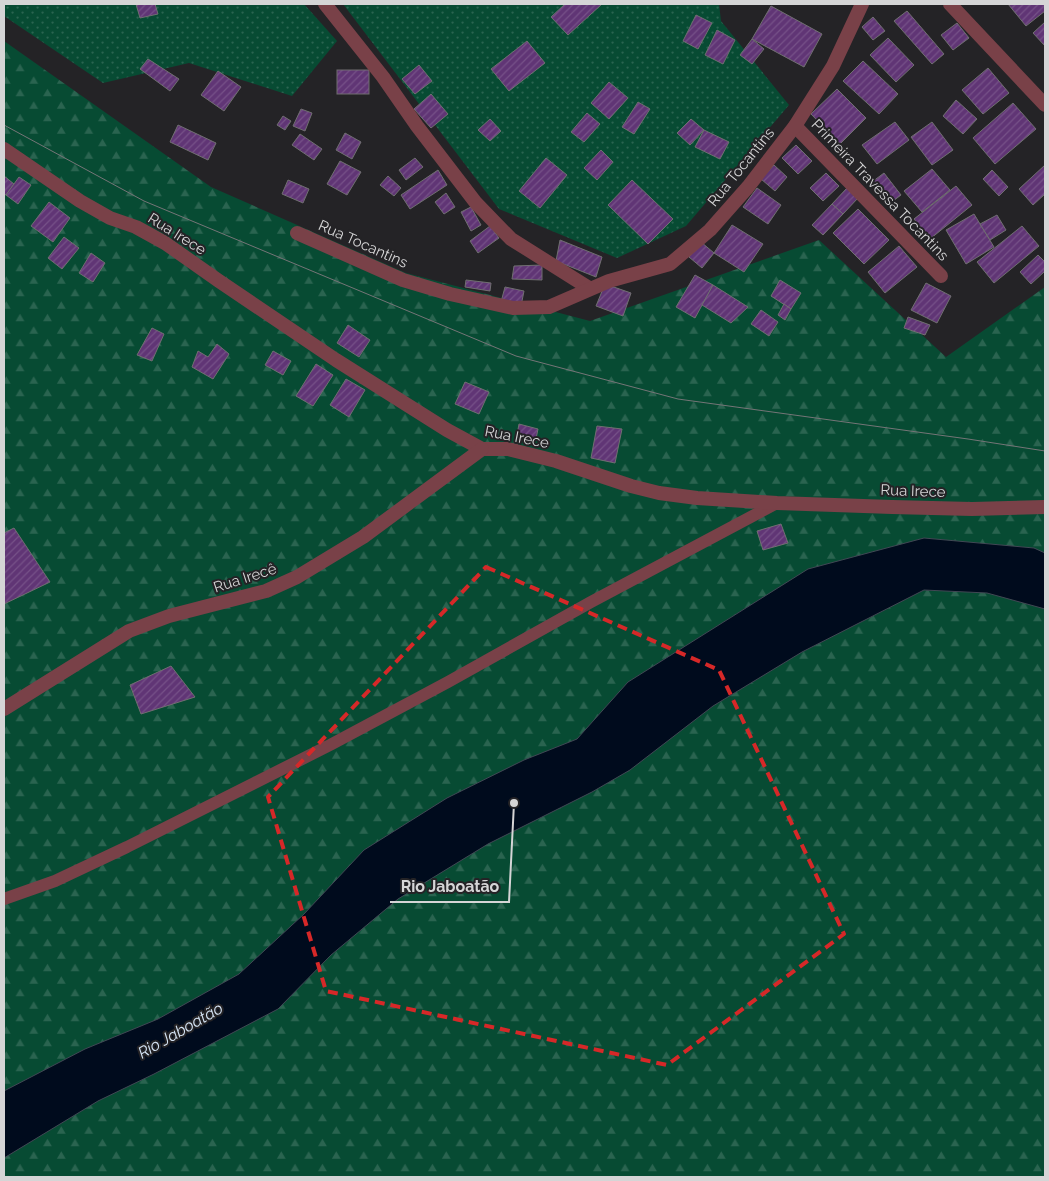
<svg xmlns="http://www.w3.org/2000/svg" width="1049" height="1181" font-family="Raleway,sans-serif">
<defs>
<pattern id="grass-dots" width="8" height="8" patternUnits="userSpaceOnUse" patternTransform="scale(1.25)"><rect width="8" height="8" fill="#074b33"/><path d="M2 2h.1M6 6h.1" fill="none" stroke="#2a6450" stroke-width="1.8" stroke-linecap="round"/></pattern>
<pattern id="forest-firs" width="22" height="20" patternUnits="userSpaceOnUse" patternTransform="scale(1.25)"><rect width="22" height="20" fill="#074b33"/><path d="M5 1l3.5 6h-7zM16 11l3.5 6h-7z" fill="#2a6450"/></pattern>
<pattern id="building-hatch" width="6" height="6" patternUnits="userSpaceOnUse" patternTransform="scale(1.25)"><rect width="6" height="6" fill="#603575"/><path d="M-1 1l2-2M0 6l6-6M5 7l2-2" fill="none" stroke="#765188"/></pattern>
</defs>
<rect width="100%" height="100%" fill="#242326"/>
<!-- grass -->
<g fill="url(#grass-dots)">
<path d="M4,4H304L337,41L292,96L189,63L103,83L4,16Z"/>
<path d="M343,4H719L721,21L789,105L686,226L617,258L499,209Z"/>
</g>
<!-- forest -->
<path fill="url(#forest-firs)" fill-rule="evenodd" d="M4,41L211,187L406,273L590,321L819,240L946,357L1045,287V1177H4ZM915,540L970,592L924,590L802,652L713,706L630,769Z"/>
<!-- water -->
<path fill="#000b1d" stroke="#404854" d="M924,538L1034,548L1045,553V609L987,593L924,590L802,652L713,706L630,770L592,792L488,844L398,899L331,955L278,1009L154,1074L98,1101L4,1158V1091L85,1049L158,1019L239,974L304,914L364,850L447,798L524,760L577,739L628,682L808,569Z"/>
<!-- building -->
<g fill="url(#building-hatch)" stroke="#706f71">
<path d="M136,4H155L158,14L140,18Z"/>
<path d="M565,4H602L568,35L551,17Z"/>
<path d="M1008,4H1045V11L1026,26Z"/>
<path d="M771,6L822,34L804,67L752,39Z"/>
<path d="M907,11L944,54L932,64L894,21Z"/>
<path d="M696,15L712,23L698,49L683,41Z"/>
<path d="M873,17L885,31L873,40L862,27Z"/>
<path d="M1045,22V46L1033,33Z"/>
<path d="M957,23L969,38L953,50L941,35Z"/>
<path d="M717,30L735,40L723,64L705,55Z"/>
<path d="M888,38L914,65L896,82L870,55Z"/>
<path d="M752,39L764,49L752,64L740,55Z"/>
<path d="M527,41L545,63L509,91L491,69Z"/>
<path d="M148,59L179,79L170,91L140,69Z"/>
<path d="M863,61L898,94L879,114L843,81Z"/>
<path d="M419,65L432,81L415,94L402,79Z"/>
<path d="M988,68L1009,93L983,114L962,90Z"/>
<rect x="337" y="70" width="32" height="24"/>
<path d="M218,71L241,87L224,111L201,95Z"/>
<path d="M609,82L628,98L609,119L591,103Z"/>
<path d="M837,89L866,118L840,144L811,114Z"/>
<path d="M431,94L448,114L431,128L414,109Z"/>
<path d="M956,100L977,119L963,134L943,116Z"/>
<path d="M638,102L650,109L634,134L622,127Z"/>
<path d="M1013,103L1036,129L995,164L973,138Z"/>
<path d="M301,109L312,113L305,131L293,126Z"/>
<path d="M587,113L600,124L584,142L571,132Z"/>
<path d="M283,116L291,121L285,130L277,125Z"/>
<path d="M490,119L501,131L490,141L478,130Z"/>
<path d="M691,119L704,130L690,145L677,133Z"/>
<path d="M895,122L909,140L877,164L862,145Z"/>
<path d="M932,122L953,150L932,165L911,137Z"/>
<path d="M178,125L216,143L208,160L170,142Z"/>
<path d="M704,130L729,142L720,159L695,147Z"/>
<path d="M345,133L361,142L352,159L336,150Z"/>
<path d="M300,134L322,149L314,160L292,145Z"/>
<path d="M796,145L812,161L798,174L782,158Z"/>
<path d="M601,150L613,162L597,180L584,168Z"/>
<path d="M415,158L423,167L406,180L399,170Z"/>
<path d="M546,158L567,175L540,208L519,191Z"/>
<path d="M340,161L361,172L347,195L327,184Z"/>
<path d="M774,165L787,177L775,191L761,179Z"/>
<path d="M1045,165V194L1033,205L1019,189Z"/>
<path d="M932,169L950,190L922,212L904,191Z"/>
<path d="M438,170L447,185L410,209L401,195Z"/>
<path d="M992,170L1008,187L999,196L983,179Z"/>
<path d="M826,173L839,186L823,201L810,188Z"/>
<path d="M884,173L901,195L889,204L872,182Z"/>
<path d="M4,176L14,184L6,195L4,194Z"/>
<path d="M388,176L401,188L394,196L380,185Z"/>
<path d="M19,177L31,185L18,204L6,195Z"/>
<path d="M288,180L309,189L303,203L282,194Z"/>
<path d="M632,180L673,219L648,244L608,205Z"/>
<path d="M956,186L972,205L930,239L914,219Z"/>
<path d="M757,188L781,205L768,224L743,207Z"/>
<path d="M847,188L858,198L843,214L832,204Z"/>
<path d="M446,193L455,207L444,214L435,202Z"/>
<path d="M49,202L70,218L53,242L31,226Z"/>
<path d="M832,204L843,214L823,235L812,225Z"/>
<path d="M471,207L481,225L471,231L461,212Z"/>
<path d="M858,209L889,240L864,264L833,233Z"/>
<path d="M974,214L994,247L966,264L946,230Z"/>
<path d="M997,215L1006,230L990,240L980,224Z"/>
<path d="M732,225L763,244L744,272L714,253Z"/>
<path d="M490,226L499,238L478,253L470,241Z"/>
<path d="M1022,226L1039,246L994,283L977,262Z"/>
<path d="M64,237L79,248L62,269L48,258Z"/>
<path d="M560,240L602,257L596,277L556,261Z"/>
<path d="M701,242L714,253L702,268L689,257Z"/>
<path d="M899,246L917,267L885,293L868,272Z"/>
<path d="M91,253L105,263L93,282L79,273Z"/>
<path d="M1038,255L1045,262V271L1031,284L1020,272Z"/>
<path d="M542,265V280L512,279L514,266Z"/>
<path d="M695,275L713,285L695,318L676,307Z"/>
<path d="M466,280L491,283L490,291L465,287Z"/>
<path d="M780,280L801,293L791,309L771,296Z"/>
<path d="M926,283L951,296L937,323L911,310Z"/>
<path d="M605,284L631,293L623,316L596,306Z"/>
<path d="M713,285L748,307L731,323L702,305Z"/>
<path d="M505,287L524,291L521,306L501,302Z"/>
<path d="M784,304L791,309L785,320L778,315Z"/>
<path d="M761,310L778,322L769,336L751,324Z"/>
<path d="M908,317L930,325L925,335L904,328Z"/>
<path d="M348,325L370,340L359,357L337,343Z"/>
<path d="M152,328L164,334L152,361L137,355Z"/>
<path d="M217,344L229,354L213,379L192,367L198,351L208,357Z"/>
<path d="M273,351L291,361L283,375L265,365Z"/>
<path d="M316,364L333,375L313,406L296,396Z"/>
<path d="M346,379L365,390L349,417L330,405Z"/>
<path d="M465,382L489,392L479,414L455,404Z"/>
<path d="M519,424L538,429L536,439L517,435Z"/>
<path d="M597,426L622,429L615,463L591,458Z"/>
<path d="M781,524L788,543L763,550L757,531Z"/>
<path d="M14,528L50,582L4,604V533Z"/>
<path d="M171,666L195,697L141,714L130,685Z"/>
</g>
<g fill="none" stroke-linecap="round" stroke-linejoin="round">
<!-- service -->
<path stroke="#794148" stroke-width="12" d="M4,899L55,881L127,847L330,745L448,682L591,602L777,503"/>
<!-- minor -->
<g stroke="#794148" stroke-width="14">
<path d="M325,4L383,77L417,126L476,203L511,239L589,288"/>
<path d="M950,4L1045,105"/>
<path d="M795,126L941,276"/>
<path d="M4,149L80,201L110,218L136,227L165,243L219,281L336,360L447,430L482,449H508L556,461L631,486L659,493L697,498L777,503L892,507L972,509L1045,507"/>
<path d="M297,233L403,280L450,294L513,308L549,307L609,281L670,264L710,230L748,187L795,126L833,66L862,4"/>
<path d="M4,709L129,631L169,616L266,591L297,577L363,537L482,449"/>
</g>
<!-- tram -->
<path stroke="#757577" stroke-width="1" d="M4,125L144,201L516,356L678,399L968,439L1045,451"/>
</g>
<!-- marked area -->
<path fill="none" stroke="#d62828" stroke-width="4" stroke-dasharray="10 6" stroke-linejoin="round" d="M486,567L719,670L844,934L667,1065L326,991L268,797Z"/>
<g text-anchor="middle" stroke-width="4" stroke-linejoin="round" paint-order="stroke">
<!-- street labels -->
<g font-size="15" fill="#d5d5d6" stroke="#242326">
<text transform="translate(741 167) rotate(-51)" y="5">Rua Tocantins</text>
<text transform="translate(880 190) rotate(46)" y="5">Primeira Travessa Tocantins</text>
<text transform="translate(177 234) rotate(32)" y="5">Rua Irece</text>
<text transform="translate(363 244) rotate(24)" y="5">Rua Tocantins</text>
<text transform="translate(517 437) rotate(11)" y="5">Rua Irece</text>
<text transform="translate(913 491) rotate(2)" y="5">Rua Irece</text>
<text transform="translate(245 578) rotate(-18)" y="5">Rua Irecê</text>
</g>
<!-- water labels -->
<g font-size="16" font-style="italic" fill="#d7e6f7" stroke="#242326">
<text transform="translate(180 1030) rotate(-30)" y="6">Rio Jaboatão</text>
</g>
</g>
<!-- callouts -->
<path fill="none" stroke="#d5d5d6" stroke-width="2" d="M514 803L509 902H390"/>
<circle fill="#d5d5d6" stroke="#242326" stroke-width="2" cx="514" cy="803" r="5"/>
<g font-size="16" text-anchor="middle" font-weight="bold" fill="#d5d5d6" stroke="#242326" stroke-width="4" stroke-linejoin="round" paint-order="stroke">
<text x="450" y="892">Rio Jaboatão</text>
</g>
<!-- border -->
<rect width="1049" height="1181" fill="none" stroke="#d5d5d6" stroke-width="10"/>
</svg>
